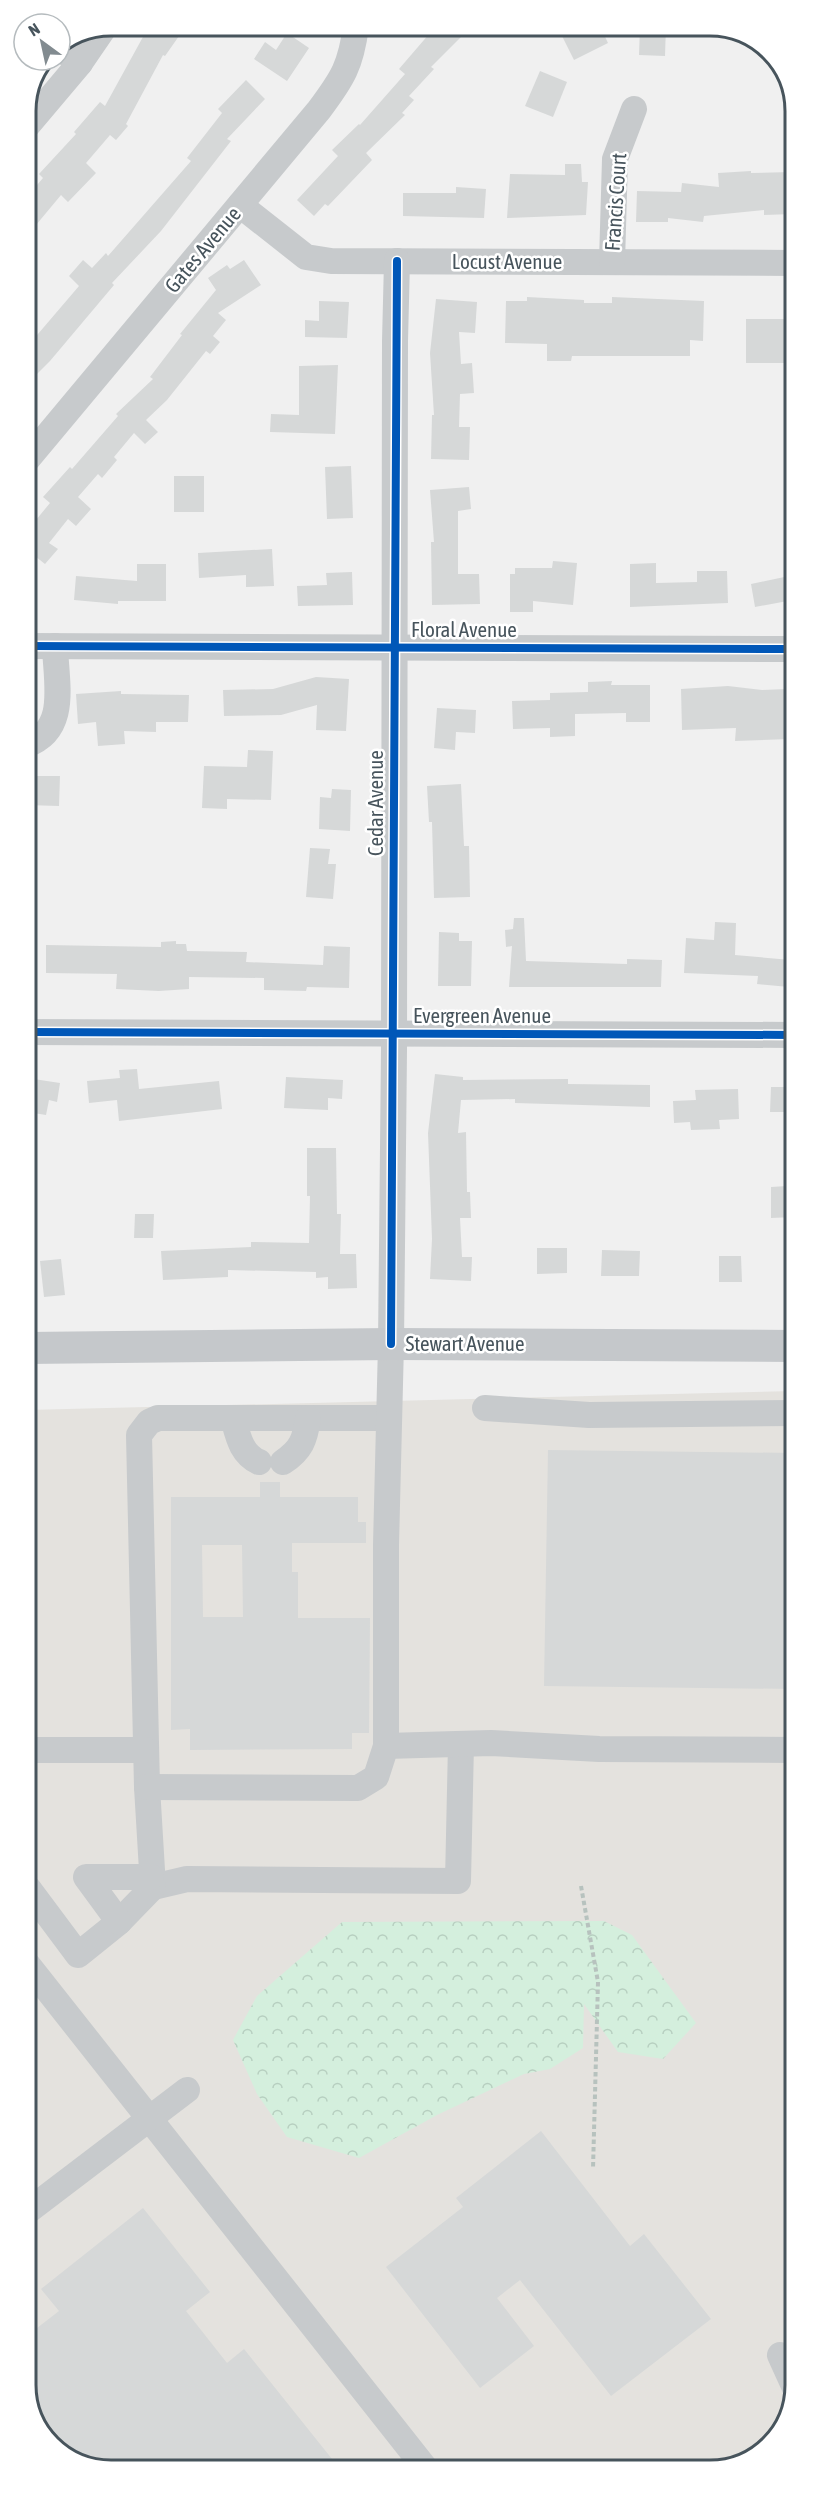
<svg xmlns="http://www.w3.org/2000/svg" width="821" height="2496" font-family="'Asap Condensed',sans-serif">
<defs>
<pattern id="forest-crowns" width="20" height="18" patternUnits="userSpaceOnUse" patternTransform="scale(1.5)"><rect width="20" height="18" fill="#d4efdd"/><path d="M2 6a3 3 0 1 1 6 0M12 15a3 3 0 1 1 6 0" fill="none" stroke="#b7cfc0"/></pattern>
</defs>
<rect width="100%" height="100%" fill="#f0f0f0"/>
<!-- commercial -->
<path fill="#e4e2de" d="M794,1391L795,2385L778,2437L732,2468L105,2470L55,2450L28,2407L27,1410Z"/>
<!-- forest -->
<path fill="url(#forest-crowns)" d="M604,1921L632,1935L696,2023L663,2059L618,2052L584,2004L583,2048L550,2069L524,2074L437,2115L359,2158L287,2137L257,2094L233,2040L257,1996L342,1922Z"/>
<!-- building -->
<g fill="#d6d8d8" fill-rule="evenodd">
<path d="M149,26H186L165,56L163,55L126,124L128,126L116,140L110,135L86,163L96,173L68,202L61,195L26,237V198L43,178L39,174L76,134L74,132L100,102L105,106Z"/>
<path d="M436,26H472L431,67L434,69L409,96L414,100L402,113L405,115L366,153L372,160L328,206L325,204L314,216L297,200L338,156L332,150L359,124L360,125L405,74L399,69Z"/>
<path d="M584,26H600L608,43L574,60L562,36Z"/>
<path d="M640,26H666L665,56L639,55Z"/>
<path d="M287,33L309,48L287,81L254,59L265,42L276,50Z"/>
<path d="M540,71L567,82L553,117L525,106Z"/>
<path d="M246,80L265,99L227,139L231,141L161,231L112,283L114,285L50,361L26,385V348L79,286L69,276L83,260L92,268L106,253L108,256L191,161L187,158L222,113L218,109Z"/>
<path d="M565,164H581L582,182H588L586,215L507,218L510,174L565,175Z"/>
<path d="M751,171V173L793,172V214L764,215V210L704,216L703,222L668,218V222H636L637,191L681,192L682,183L719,187L718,173Z"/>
<path d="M456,187L486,189L484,218L403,216V193H456Z"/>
<path d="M244,260L261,285L218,313L226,320L213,336L220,342L210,354L206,351L167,400L146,420L158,432L145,444L134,433L114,457L117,460L102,478L98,474L78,497L91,509L76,526L68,519L49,543L58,549L45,564L26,549V532L50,503L43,497L70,467L72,469L118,416L116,414L153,379L150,377L182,335L180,334L216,290L208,278L227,265L230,269Z"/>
<path d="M527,297L584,300V303H612V297L704,301L703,341L690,340V356H572L571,361H547V344L505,343L506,301H527Z"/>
<path d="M436,299L477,302L475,333L459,332L461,364L472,363L474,393L460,394L459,427H470L469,460L431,459L432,415H434L430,353Z"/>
<path d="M319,301L349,302L347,338L305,337V320L319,321Z"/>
<path d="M746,319H793V340H784V363H746Z"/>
<path d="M338,365L335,434L270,432L271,414L299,415V366Z"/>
<path d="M351,466L353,518L327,519L325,467Z"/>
<rect x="174" y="476" width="30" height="36"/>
<path d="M469,487L471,509L458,511V574H479L480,604L432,605L431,542H434L430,490Z"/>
<path d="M272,549L274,586L246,587V575L199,578L198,553Z"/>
<path d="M553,561L577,563L573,605L533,601V612H510V574H515V568H552Z"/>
<path d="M656,563V583L697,582V571H727L728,603L630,607V564Z"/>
<path d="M137,564H166V601H118V604L74,600L76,576L137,581Z"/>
<path d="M352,572L353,605L298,606L297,586L327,585L326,573Z"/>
<path d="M789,576L793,600L755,607L751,584Z"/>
<path d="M316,677L349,679L346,731L316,730L317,705L281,715L224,716L223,690L273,689Z"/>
<path d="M612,681L611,685H650V722H626V713L575,714V736L550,737V728L513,729L512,701L550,700V693L588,692V682Z"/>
<path d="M728,686L762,690L787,689L790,739L735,741L736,728L682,730L681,689Z"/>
<path d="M121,691V694L189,695L188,722H156V732L124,731L125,744L98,746L96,722L78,724L76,694Z"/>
<path d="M437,708L476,710L475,733L456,732L455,750L434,748Z"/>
<path d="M248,750L273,751L271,800L227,799V809L202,808L204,766L247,767Z"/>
<path d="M26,776H60L59,806L26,805Z"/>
<path d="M461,784L464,846H469L470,897L434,898L432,822H429L427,786Z"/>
<path d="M332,789L351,790L350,831L319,829L320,797L331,798Z"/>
<path d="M310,848L330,849L328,864H336L333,899L306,897Z"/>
<path d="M514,918H524L526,961L627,964V959L662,960L661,987H509L512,946L506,947L505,930L513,929Z"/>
<path d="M715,922L736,923L735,955L791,960L789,987L757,984L758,976L684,973L686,938L714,940Z"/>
<path d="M439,932L459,933V941H472L471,986H438Z"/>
<path d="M176,941V944H186L187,951L247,952L246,962L323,965L324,946L350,947L349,988L307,987L306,991L264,990V978L189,977V989L159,991L116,989L117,974L46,973V945L161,947V942Z"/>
<path d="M137,1069L139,1089L219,1081L222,1109L119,1121L117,1100L89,1103L87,1081L120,1078L119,1070Z"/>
<path d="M435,1074L463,1077V1080L568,1079V1084L650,1085V1107L515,1103V1099L461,1100L458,1133L466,1132L467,1192H470L471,1218H460L462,1257H472L471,1281L430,1279L432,1239L428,1133Z"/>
<path d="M286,1077L343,1080L342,1099L328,1098V1110L284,1108Z"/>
<path d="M27,1078L60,1083L57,1102L49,1100L46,1115L27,1112Z"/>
<path d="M771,1087H794V1112H770Z"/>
<path d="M738,1089L739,1119L719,1120L720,1129L691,1130L690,1122L674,1123L673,1101L696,1100L695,1090Z"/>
<path d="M307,1148H336L337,1214H341L340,1254H356L357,1288L328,1289V1277L316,1278V1272L228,1270V1277L163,1280L161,1251L251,1247V1242L309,1243L310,1196H307Z"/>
<path d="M787,1186V1203L794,1202V1217L771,1218V1187Z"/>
<path d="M135,1214H154L153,1238H134Z"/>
<path d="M537,1248H567V1273L537,1274Z"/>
<path d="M602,1250L640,1251L639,1276H601Z"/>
<path d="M719,1256H741L742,1282H719Z"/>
<path d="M61,1259L65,1295L44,1297L40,1261Z"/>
<path d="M548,1450L794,1453L795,1689L544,1686Z"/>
<path d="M260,1482H280V1497H358V1522H366V1543H292V1572H298V1618H370L369,1733H352V1749L190,1750V1729L171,1730V1497H260ZM202,1545H242L243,1617H203Z"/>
<path d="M541,2131L630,2246L644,2234L711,2319L611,2396L520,2280L497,2298L534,2346L480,2388L386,2267L463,2207L456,2198Z"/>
<path d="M143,2208L210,2292L186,2311L227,2363L244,2349L340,2469L105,2470L55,2450L28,2407V2335L59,2311L41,2289Z"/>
</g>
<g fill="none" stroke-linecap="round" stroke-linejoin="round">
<!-- path -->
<path stroke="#b7c2be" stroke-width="4" stroke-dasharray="4.5 3" stroke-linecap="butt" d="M581,1886L598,1982L593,2169"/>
<!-- minor -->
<g stroke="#c7cacc" stroke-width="26">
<path d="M60,48L80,63"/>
<path d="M26,127L80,63L104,28"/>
<path d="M240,205L306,257L331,261L793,263"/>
<path d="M612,262L615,159L634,109"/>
<path d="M26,461L319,110C343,78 351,65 356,26"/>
<path d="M26,646L793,649"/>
<path d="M26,745C69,730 56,683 55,646"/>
<path d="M27,1032L794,1035"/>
<path d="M485,1408L589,1415L794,1413"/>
<path d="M233,1418C238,1436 241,1454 259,1462"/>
<path d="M389,1418H158L149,1422L139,1435L147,1787L153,1887L187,1879L458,1881L461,1744"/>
<path d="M283,1462C301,1450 305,1440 308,1418"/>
<path d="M386,1746L491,1743L599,1749L795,1750"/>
<path d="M28,1750H146"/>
<path d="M147,1787L358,1788L376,1777L386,1746V1545L391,1344L394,1050L395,341L397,261"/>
<path d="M28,1888L78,1955L119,1922L153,1887"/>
<path d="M119,1922L86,1877H151"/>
<path d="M28,1965L426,2469"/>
<path d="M28,2211L187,2090"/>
<path d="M780,2355L795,2388"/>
</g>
<!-- major -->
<path stroke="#c5c8cb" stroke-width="32" d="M27,1348L391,1344L794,1346"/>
<defs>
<g id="cycleway">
<path d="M26,646L793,649"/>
<path d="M27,1032L794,1035"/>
<path d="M391,1344L397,261"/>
</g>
</defs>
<!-- cycleway casing -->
<use href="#cycleway" stroke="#fff" stroke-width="11"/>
<!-- cycleway -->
<use href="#cycleway" stroke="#0057b8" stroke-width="8"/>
</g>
<g text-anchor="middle" stroke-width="5" stroke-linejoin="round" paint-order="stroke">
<!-- street labels -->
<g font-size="21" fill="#47545c" stroke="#fff">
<text transform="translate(616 202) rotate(-86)" y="7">Francis Court</text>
<text transform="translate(203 250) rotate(-50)" y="7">Gates Avenue</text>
<text x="507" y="269">Locust Avenue</text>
<text x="464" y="637">Floral Avenue</text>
<text transform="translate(376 803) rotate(-90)" y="7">Cedar Avenue</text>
<text x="482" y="1023">Evergreen Avenue</text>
<text x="465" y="1351">Stewart Avenue</text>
</g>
</g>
<!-- crop -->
<path d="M0 0H821V2496H0ZM111 36H710A75 75 0 0 1 785 111V2385A75 75 0 0 1 710 2460H111A75 75 0 0 1 36 2385V111A75 75 0 0 1 111 36Z" fill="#fff" fill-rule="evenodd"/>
<path fill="none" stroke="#47545c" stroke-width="3" d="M111 36H710A75 75 0 0 1 785 111V2385A75 75 0 0 1 710 2460H111A75 75 0 0 1 36 2385V111A75 75 0 0 1 111 36Z"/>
<!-- north arrow -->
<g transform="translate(42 42) rotate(327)"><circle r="28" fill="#ffffff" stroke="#b5bbbe" stroke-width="1.5"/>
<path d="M0-4.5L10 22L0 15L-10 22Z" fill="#828b90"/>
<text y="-9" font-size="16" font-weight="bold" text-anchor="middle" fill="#47545c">N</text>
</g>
</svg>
